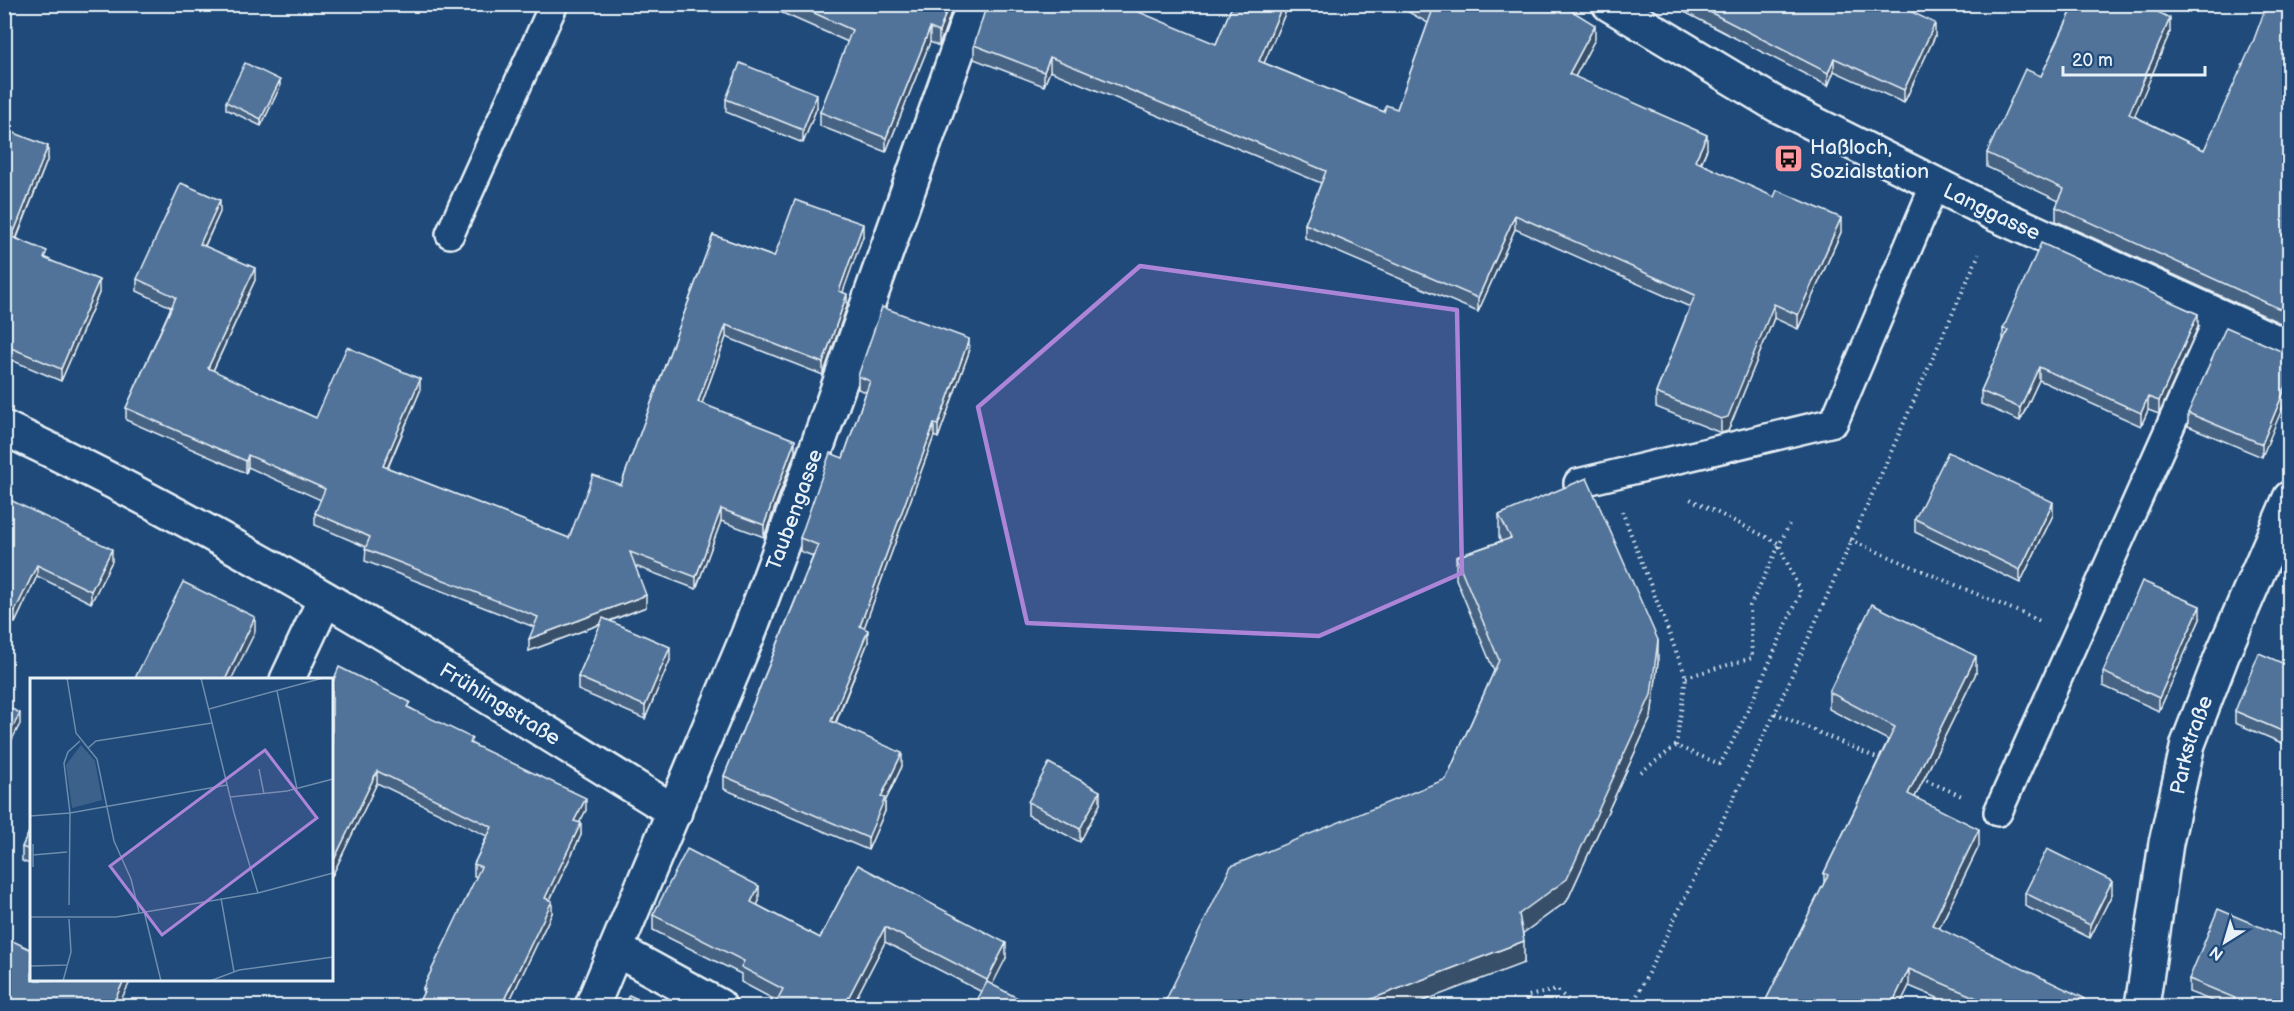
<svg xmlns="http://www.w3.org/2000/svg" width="2294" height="1011" font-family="'Balsamiq Sans',sans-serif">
<rect width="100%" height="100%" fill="#1f4a7a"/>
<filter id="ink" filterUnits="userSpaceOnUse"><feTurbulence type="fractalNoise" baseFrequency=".0167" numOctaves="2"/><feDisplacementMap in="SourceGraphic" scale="12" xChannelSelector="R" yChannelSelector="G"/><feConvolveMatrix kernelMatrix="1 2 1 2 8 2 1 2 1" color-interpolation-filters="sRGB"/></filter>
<g filter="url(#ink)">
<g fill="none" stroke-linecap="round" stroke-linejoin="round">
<defs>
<g id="lane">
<path d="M450,234L554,4"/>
<path d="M1578,483L1834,422L1935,184"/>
<path d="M1998,812L2220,315"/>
</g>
<g id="street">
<path id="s1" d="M1609,4L1777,105L1997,215L2290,348"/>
<path id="s2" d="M4,428C238,537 456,677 675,812"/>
<path d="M287,680L325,599"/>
<path d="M617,950L719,1006"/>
<path id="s3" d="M592,1006L748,635L794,512L974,4"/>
<path id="s4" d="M2142,1006L2166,843L2188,744L2223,653L2290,498"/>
</g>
</defs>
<!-- lane casing -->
<use href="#lane" stroke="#e8f1f8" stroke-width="32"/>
<!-- street casing -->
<use href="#street" stroke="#e8f1f8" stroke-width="38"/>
<!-- path -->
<g stroke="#e8f1f8" stroke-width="4" stroke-dasharray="1.5 4.5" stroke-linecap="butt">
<path d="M1622,511L1686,677L1676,746"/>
<path d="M1850,540L2040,621"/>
<path d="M1686,677L1752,658L1750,606L1789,525"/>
<path d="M1775,713L1881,760"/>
<path d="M1641,772L1676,746L1720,764C1752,709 1773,650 1801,593L1778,543L1688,498"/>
<path d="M1921,778L1964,797"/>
<path d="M1523,1006L1528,996L1557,990L1575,1006"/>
<path d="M1632,1006L1775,713L1979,254"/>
</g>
<!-- lane -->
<use href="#lane" stroke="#1f4a7a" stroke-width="27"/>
<!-- street -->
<use href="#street" stroke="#1f4a7a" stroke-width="33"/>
</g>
<!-- wall -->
<g fill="#466384" stroke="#e8f1f8" stroke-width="1.5">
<path d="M762,4H954L939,46L930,42L886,152L820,126V112L848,42Z"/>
<path d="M1233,4H1289L1264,63L1384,112L1397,109L1428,23L1398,6V4H1561L1595,39L1575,77L1707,149L1701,164L1841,232L1798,329L1774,318L1728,431L1721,433L1656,407V393L1690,307L1515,229L1478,312L1305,238V224L1321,183L1050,71L1044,86L974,59V45L1216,44Z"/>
<path d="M1669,4H1895L1935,36L1904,103L1834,71L1828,86Z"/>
<path d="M2055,4H2142L2170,32L2134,116L2204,150L2289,4V327L2056,221V207L2059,201L1987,167V153L2041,76L2071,12Z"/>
<path d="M280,87L261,126L226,109V102Z"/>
<path d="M726,99L817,107L803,143L726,112Z"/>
<path d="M4,129L48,158L17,238L99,293L61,381L4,357Z"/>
<path d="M220,212L205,246L255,280L213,371L316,418L420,391L388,468L569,538L621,485L713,235L774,257L863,236L842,293L847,306L823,375L726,337L702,403L795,452L764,537L721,521L696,589L635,566L646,607L610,621L670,660L645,719L578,690V677L601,624L529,651L534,627L365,561L366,547L315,525V513L321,500L248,467L246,473L126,420V408L171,307L137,291V279Z"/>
<path d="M2198,327L2159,414L2148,410L2141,426L2039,380L2020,421L1981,404V391L2003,341V329Z"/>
<path d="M969,352L938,438L934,436L864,628L868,642L836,723L902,766L885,802V811L868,850L724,789V776L813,556L800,551V538L843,458L866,392L858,389V376Z"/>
<path d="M2283,352L2262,457L2188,426V413Z"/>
<path d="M4,497L112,561L91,603L37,576L15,623L10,621L4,632Z"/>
<path d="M1499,515L1658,662L1651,717L1567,901L1523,933L1524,963L1446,779L1494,671L1456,579V557L1501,541L1499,537Z"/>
<path d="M2053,515L2020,583L1915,532V519Z"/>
<path d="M2200,619L2159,711L2103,686V672Z"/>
<path d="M2289,666V746L2235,723V711Z"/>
<path d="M1976,673L1915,797L1979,846L1939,929L2084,1006H1957L1909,986L1899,1006H1763L1824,883V873L1888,740L1829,709V692Z"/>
<path d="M332,684L410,708L586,810L579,823L581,835L550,900L552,913L507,1006H417L423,994V988L477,877L474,876V864L487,836L377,783L332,876Z"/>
<path d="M1028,802L1100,804L1080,842L1028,815Z"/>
<path d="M32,826V865L22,861V847Z"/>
<path d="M858,865L1006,958L982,992L885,942L852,1006H774L777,1001L741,982V974L653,930V915L759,901L757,905L820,938Z"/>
<path d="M2025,893L2112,894L2090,938L2025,906Z"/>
<path d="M2189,979L2287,1006H2225L2189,992Z"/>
</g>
<!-- shaded-wall -->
<g fill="#39506b" stroke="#e8f1f8" stroke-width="1.5">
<path d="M949,4H954L939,46V32Z"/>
<path d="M1283,4H1289L1259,75V61Z"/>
<path d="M2170,18V32L2129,129V114Z"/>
<path d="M1935,23V36L1904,103V90Z"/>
<path d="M1595,25V39L1569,88V74Z"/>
<path d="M930,28V42L886,152V138Z"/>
<path d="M1050,57V71L1044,86V72Z"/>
<path d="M1834,58V71L1828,86V73Z"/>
<path d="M280,80V87L261,126V119Z"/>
<path d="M817,94V107L803,143V130Z"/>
<path d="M1707,135V149L1695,175V161Z"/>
<path d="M48,146V158L12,249V237Z"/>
<path d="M220,200V212L200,256V244Z"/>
<path d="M1515,215V229L1478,312V298Z"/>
<path d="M1841,218V232L1798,329V315Z"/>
<path d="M863,224V236L839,303V291Z"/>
<path d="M255,268V280L208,381V368Z"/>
<path d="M99,280V293L61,381V369Z"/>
<path d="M847,294V306L823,375V363Z"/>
<path d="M1774,304V318L1728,431L1721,433V419Z"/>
<path d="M2198,314V327L2159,414V401Z"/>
<path d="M726,325V337L698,414V402Z"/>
<path d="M969,339V352L938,438V425Z"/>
<path d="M2039,367V380L2020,421V408Z"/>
<path d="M420,379V391L383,478V466Z"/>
<path d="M2289,379V392L2262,457V444Z"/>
<path d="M2148,397V410L2141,426V413Z"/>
<path d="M934,424V436L860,639V626Z"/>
<path d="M795,440V452L764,537V525Z"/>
<path d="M248,455V467L246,473V461Z"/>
<path d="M2053,502V515L2020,583V570Z"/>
<path d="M721,509V521L696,589V577Z"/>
<path d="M112,549V561L91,603V591Z"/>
<path d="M37,565V576L15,623V611Z"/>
<path d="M646,595V607L529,651V639Z"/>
<path d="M2200,606V619L2159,711V698Z"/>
<path d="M10,609V621L4,632V621Z"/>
<path d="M255,617V632L231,680H225Z"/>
<path d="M868,630V642L831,733V721Z"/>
<path d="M1658,640V662L1651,717L1567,901L1519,936V914Z"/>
<path d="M670,647V660L645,719V706Z"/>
<path d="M1976,656V673L1908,811V794Z"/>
<path d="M20,713V724L4,755V744Z"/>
<path d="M902,753V766L885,802V811L868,850V838L881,797Z"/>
<path d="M377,771V783L332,876V864Z"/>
<path d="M1100,791V804L1080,842V829Z"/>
<path d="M586,798V810L574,833V821Z"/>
<path d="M581,823V835L545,910V898Z"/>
<path d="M1979,829V846L1932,943V925Z"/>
<path d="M2112,881V894L2090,938V925Z"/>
<path d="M759,886V901L751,917V902Z"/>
<path d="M552,901V913L507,1006H501Z"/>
<path d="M885,927V942L852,1006H844Z"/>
<path d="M1524,941V963L1410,1006H1363L1366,1001Z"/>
<path d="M1006,943V958L987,995V980Z"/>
<path d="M1909,969V986L1899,1006H1891Z"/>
<path d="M124,980H131L118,1006H112Z"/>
<path d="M2289,988V1001L2287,1006H2282Z"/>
<path d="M2084,998V1006H2080Z"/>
</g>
<!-- building -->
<g fill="#517399" stroke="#e8f1f8" stroke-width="1.5">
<path d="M794,4H949L939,32L930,28L886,138L820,112L852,30Z"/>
<path d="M987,4H1120L1216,44L1233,4H1283L1259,61L1384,112L1386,105L1397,109L1432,12L1420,4H1561L1595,25L1569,74L1707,135L1695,161L1774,197L1777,190L1841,218L1798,315L1774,304L1728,417L1721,419L1656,393L1695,295L1515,215L1478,298L1305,224L1326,171L1050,57L1044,72L974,45Z"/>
<path d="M1694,4H1895L1935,23L1904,90L1834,58L1828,73Z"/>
<path d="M2075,4H2142L2170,18L2129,114L2204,150L2253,42L2267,4H2289V313L2056,207L2064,189L1987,153L2025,69L2041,76Z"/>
<path d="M245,63L280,80L261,119L226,102Z"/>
<path d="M740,63L817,94L803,130L726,99Z"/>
<path d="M4,129L48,146L12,237L47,251L44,258L99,280L61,369L4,345Z"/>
<path d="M181,183L220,200L200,244L255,268L208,368L316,418L347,347L420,379L383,466L569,538L593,475L621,485L713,235L774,257L795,200L863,224L839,291L847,294L823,363L726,325L698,402L795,440L764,525L721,509L696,577L630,552L646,595L529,639L538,617L365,549L370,537L315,513L325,489L248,455L246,461L126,408L176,297L137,279Z"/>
<path d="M2041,243L2198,314L2159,401L2148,397L2141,413L2039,367L2020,408L1981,391L2008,330L2003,329Z"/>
<path d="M882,307L969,339L938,425L934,424L860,626L868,630L831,721L902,753L881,797L885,798L868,838L724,776L818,545L800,538L830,453L843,458L870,381L858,376Z"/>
<path d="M2226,327L2283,352L2289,353V379L2262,444L2188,413Z"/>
<path d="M1948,452L2053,502L2020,570L1915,519Z"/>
<path d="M1587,478L1658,640L1651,695L1567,879L1519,914L1524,941L1366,1001L1363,1006H1163L1231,866L1446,779L1499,660L1456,557L1511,538L1499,515Z"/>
<path d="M4,497L112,549L91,591L37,565L15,611L10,609L4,621Z"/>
<path d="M2142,581L2200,606L2159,698L2103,672Z"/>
<path d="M183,582L255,617L225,680H134Z"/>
<path d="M1872,604L1976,656L1908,794L1979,829L1932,925L2084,998L2080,1006H1992L1993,1005L1909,969L1891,1006H1763L1828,875L1824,873L1895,727L1829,692Z"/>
<path d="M603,618L670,647L645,706L578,677Z"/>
<path d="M2259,653L2289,666V734L2235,711Z"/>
<path d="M339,667L410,702L407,707L472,738L470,743L586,798L574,821L581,823L545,898L552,901L501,1006H417L425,989L423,988L481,867L474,864L492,827L377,771L332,864V684Z"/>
<path d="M4,705L20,713L4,744Z"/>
<path d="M1049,763L1100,791L1080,829L1028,802Z"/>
<path d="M32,826V851L22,847Z"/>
<path d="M687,849L759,886L751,902L820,938L858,865L1006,943L987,980L885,927L844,1006H774L783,989L741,967L744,961L653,915Z"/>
<path d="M2047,849L2112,881L2090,925L2025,893Z"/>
<path d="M2218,909L2289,939V988L2282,1006H2230L2235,998L2189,979Z"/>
<path d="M4,937L32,950V980H124L112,1006H10L4,1004Z"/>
<path d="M987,982L1033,1006H974Z"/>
<path d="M629,995L652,1006H623Z"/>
</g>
</g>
<!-- marked area -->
<path fill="#ac85d9" fill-opacity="0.2" stroke="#ac85d9" stroke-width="4.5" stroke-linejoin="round" d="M1140,266L1457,310L1462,573L1319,636L1027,623L978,407Z"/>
<!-- icons -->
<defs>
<symbol id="bus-square" viewBox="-11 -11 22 22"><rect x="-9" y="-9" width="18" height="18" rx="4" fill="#ff9aa2" stroke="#1f4a7a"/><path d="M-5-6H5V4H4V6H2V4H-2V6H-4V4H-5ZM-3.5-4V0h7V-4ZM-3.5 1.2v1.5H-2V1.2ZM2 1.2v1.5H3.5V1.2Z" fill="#111"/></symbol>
</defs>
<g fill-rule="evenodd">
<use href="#bus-square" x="1772" y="142" width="33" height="33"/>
</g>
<g text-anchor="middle" stroke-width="4.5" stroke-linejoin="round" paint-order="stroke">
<!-- poi labels -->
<g font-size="21" fill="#e8f1f8" stroke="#1f4a7a" text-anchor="start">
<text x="1810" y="154">Haßloch,<tspan x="1810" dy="24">Sozialstation</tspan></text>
</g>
<!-- street labels -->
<g font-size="21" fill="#e8f1f8" stroke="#1f4a7a">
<text dy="7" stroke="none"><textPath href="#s1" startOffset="436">Langgasse</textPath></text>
<text dy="7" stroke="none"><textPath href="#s3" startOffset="536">Taubengasse</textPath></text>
<text dy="7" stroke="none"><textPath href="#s2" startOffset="568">Frühlingstraße</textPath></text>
<text dy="7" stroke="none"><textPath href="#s4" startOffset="266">Parkstraße</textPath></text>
</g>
</g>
<!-- overview -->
<g transform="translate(30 678)">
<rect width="303" height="303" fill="#1f4a7a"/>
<path d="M51,67L65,83L72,122L42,130L36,87Z" fill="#3c628c"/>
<path fill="none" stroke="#6f8dac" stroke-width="1.5" d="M37,0L46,55L67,81L84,163L101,201L109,234M171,0L204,135L228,215M247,13L267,111M179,31L293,0M58,70L66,63L182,45M229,91L234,116M200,119L257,113L303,101M0,138L40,135L197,107M3,166V189M3,177L37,174M191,220L204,294M39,227L40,135L34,85L38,74L50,63M114,233L131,303M0,239H86L228,215L303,195M0,288L38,287M33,303L41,274L39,241M180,303L209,292L303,279"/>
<path fill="#ac85d9" fill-opacity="0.15" stroke="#ac85d9" stroke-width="3" d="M235,72L287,140L132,257L80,188Z"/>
<rect width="303" height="303" fill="none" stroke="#e8f1f8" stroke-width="3"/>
</g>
<!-- margin -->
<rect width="2294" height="1011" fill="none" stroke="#1f4a7a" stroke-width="24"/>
<rect x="12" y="12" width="2270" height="987" fill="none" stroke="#e8f1f8" stroke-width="2" filter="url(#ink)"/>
<!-- north arrow -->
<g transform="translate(2225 942) rotate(217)" stroke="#1f4a7a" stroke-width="4.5" paint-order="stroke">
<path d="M0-4.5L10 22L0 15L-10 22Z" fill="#e8f1f8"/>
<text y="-9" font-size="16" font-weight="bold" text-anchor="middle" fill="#e8f1f8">N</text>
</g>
<!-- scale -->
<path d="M2063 66v9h142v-9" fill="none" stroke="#e8f1f8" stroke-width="3"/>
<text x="2072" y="66" font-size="18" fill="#e8f1f8" stroke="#1f4a7a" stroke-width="4.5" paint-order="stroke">20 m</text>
</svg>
